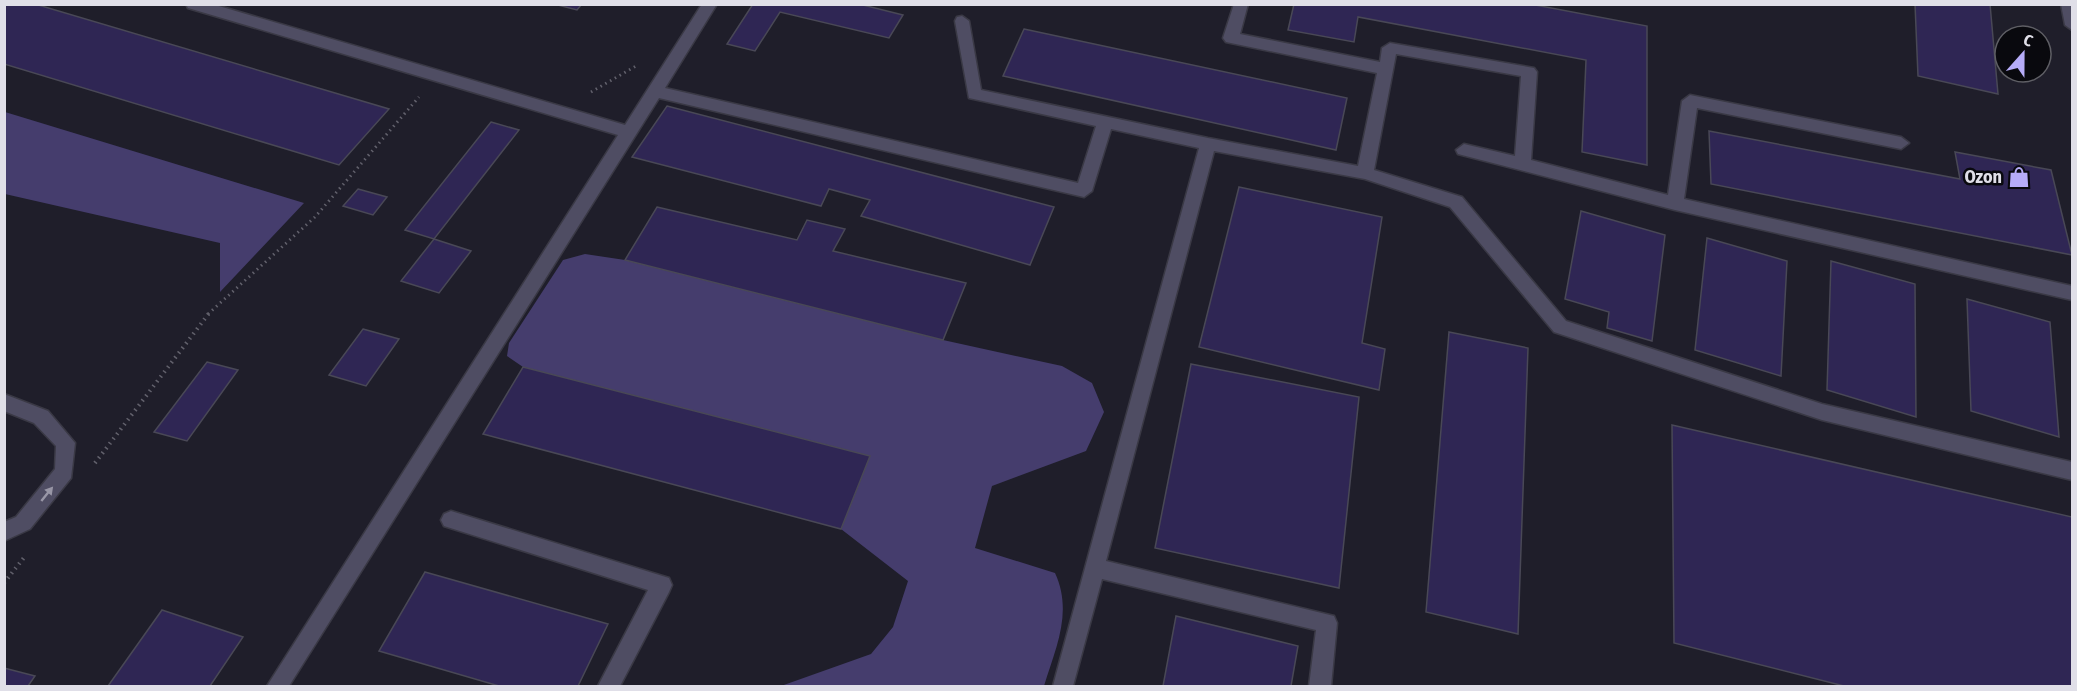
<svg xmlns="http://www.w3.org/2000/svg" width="2077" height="691" font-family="'Fira Sans Condensed',sans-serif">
<rect width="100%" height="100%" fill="#1f1e2a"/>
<!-- forest -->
<g fill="#453d6d">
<path d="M5,112L304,203L220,292V243L5,194Z"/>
<path d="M585,254L625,260L943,340L1062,366L1092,383L1104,412L1086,451L992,486L975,548L1055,573C1073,612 1056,647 1044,686H781L871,654L893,627L908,581L841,529L869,456L523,367L507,356L509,343L563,260Z"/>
</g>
<!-- building -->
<g fill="#2f2654" stroke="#494856" stroke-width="1.5">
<path d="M4,4H35L389,109L339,165L4,64Z"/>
<path d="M554,4H582L577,10Z"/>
<path d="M753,4H859L903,15L889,38L780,12L755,51L727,44Z"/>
<path d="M1294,4H1530L1647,26V165L1582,152L1586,60L1358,17L1354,42L1288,30Z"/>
<path d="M1915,4H1990L1998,94L1918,76Z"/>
<path d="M1024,29L1347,98L1336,150L1003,76Z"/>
<path d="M667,106L1054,207L1030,265L861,216L870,200L829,189L821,206L632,157Z"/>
<path d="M491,122L519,130L434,239L405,230Z"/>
<path d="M1709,131L1960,179L1955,152L2051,170L2072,255L1711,184Z"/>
<path d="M1239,187L1382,217L1362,343L1385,349L1379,390L1199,347Z"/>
<path d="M358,189L387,197L373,215L343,206Z"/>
<path d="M657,207L797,240L807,220L845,229L833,251L966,283L943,340L625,260Z"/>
<path d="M1581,211L1665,235L1652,341L1607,328L1609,312L1565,299Z"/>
<path d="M1707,238L1787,261L1781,376L1695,350Z"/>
<path d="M434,239L471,251L439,293L401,281Z"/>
<path d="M1831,261L1915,284L1916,417L1827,390Z"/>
<path d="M1967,299L2050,322L2059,437L1971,411Z"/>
<path d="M363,329L399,339L366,386L329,375Z"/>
<path d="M1449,332L1528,348L1518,634L1426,612Z"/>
<path d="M207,362L238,370L187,441L154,432Z"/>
<path d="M1191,364L1359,397L1339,588L1155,548Z"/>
<path d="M523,367L870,456L841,529L483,434Z"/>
<path d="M1672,425L2072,517V686H1844L1674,643Z"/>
<path d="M425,572L608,624L578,686H499L379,651Z"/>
<path d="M162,610L243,637L210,686H108Z"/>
<path d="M1176,616L1298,646L1291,686H1163Z"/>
<path d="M4,668L35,676L28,686H4Z"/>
</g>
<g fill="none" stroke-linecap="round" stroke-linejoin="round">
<defs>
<g id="lane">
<path d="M186,4H212L625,125L702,4H717L665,88L1078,183L1096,126L969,98L955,21L957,17L962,16L969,21L981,90L1208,138L1358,166L1377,73L1226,42L1223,38L1234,4H1248L1240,34L1380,62L1382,48L1390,43L1534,68L1537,72L1531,160L1668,195L1682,101L1690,95L1901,137L1909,143L1901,149L1697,108L1684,199L2072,286V300L1675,210L1458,154L1456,150L1464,144L1515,156L1521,76L1396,54L1374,170L1462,197L1566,321L1822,404L2072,462V480L1822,420L1554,332L1450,207L1365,179L1214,151L1106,561L1334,616L1337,623L1331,686H1309L1316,630L1102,579L1073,686H1053L1199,148L1111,129L1092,191L1084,197L659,98L289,686H267L618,135L188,8Z"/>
<path d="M451,511L669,578L672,585L669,592L620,686H598L648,590L444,526L441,520L444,514Z"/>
</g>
<g id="street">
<path d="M2061,4H2072V30L2065,25Z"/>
<path d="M4,394L48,411L75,443L71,478L30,529L4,541V522L16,517L55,469L56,446L34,423L4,411Z"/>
</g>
</defs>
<!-- lane casing -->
<use href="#lane" stroke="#3a3945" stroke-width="3"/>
<!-- street casing -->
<use href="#street" stroke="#3a3945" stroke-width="3"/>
<!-- path-far1 -->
<g stroke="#62616c" stroke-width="3" stroke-dasharray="1.5 4" stroke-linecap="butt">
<path d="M591,92L636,66"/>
<path d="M208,314L315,217L419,97"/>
</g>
<!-- path -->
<g stroke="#62616c" stroke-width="4" stroke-dasharray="1.5 4.5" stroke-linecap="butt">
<path d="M95,463L210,312"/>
<path d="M4,583L26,555"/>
</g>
<!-- lane -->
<use href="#lane" fill="#4f4d63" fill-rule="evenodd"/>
<!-- street -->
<use href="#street" fill="#4f4d63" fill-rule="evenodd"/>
</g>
<!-- one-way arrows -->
<defs><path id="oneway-solid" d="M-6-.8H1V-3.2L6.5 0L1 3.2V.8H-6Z" transform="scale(1.5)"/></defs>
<use fill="#9896a6" href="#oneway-solid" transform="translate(47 494) rotate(-51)"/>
<!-- icons -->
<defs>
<symbol id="shop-bare" viewBox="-9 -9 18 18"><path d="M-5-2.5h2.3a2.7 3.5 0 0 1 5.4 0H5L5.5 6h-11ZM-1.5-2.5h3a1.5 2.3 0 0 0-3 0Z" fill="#b6acf8" stroke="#09090e" stroke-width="2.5" paint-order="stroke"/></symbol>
</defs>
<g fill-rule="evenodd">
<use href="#shop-bare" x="2004" y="162" width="30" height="30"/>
</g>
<g text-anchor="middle" stroke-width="5" stroke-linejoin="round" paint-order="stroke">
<!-- poi labels -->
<g font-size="18" font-weight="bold" fill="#e0dfe8" stroke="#09090e" text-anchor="end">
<text x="2002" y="183">Ozon</text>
</g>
</g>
<!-- border -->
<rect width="2077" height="691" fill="none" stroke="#e0dfe8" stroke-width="12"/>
<!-- north arrow -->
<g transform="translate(2023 54) rotate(21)"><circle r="28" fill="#09090e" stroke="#5f5f65" stroke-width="1.5"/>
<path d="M0-4.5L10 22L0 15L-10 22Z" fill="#b6acf8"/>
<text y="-9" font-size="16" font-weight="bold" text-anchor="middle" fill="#e0dfe8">С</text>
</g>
</svg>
